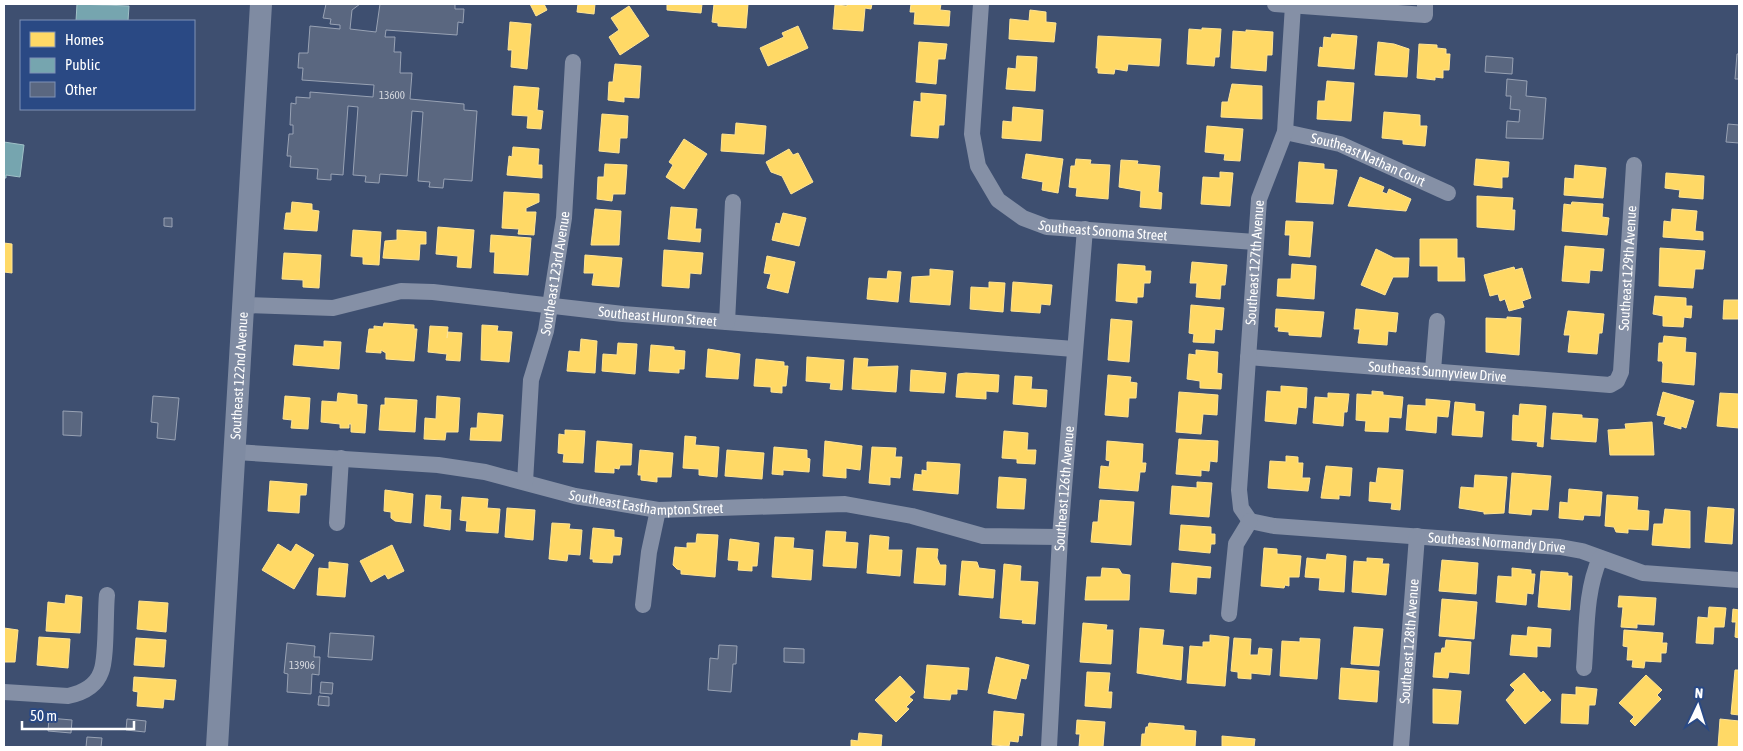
<svg xmlns="http://www.w3.org/2000/svg" width="1743" height="751" font-family="'Asap Condensed',sans-serif">
<rect width="100%" height="100%" fill="#3e4f70"/>
<!-- homes -->
<g fill="#ffd966" stroke="#ffe494">
<path d="M530,4H544L547,10L536,16Z"/>
<path d="M578,4H595L594,14L577,12Z"/>
<path d="M667,4H702L701,13L667,10Z"/>
<path d="M714,4H748L746,28L718,26V23L712,22Z"/>
<path d="M847,4H872L871,9L865,8L863,31L833,29L835,5L847,6Z"/>
<path d="M911,4H941L940,10L950,11L949,26L914,24L915,12H910Z"/>
<path d="M629,6L649,36L620,55L609,37L619,30L611,18Z"/>
<path d="M1030,10L1046,12V22L1056,23L1054,42L1009,39L1010,19L1029,21Z"/>
<path d="M510,22L531,24L527,69L511,67L512,50H508Z"/>
<path d="M798,26L808,48L768,66L760,48L784,37L782,33Z"/>
<path d="M1202,28L1221,29L1219,57H1215L1214,66L1187,64L1189,29L1202,30Z"/>
<path d="M1246,30L1273,32L1272,55H1267L1266,71L1231,68L1233,31L1246,32Z"/>
<path d="M1332,34L1357,36L1354,69L1318,66L1320,47L1323,48L1324,37L1331,38Z"/>
<path d="M1098,36L1161,39L1159,66L1128,64L1127,71L1115,69L1114,74L1098,73V68H1096Z"/>
<path d="M919,42L947,44L945,59H938L936,84L916,82Z"/>
<path d="M1378,42L1394,44L1409,49L1407,77L1375,75Z"/>
<path d="M1419,44L1437,45V48L1446,49V54H1450L1449,70H1443V78L1435,77V80L1417,78Z"/>
<path d="M1017,56L1037,57L1035,91L1006,89L1008,68L1016,69Z"/>
<path d="M615,64L641,66L639,98L624,97V102L608,100L609,82H613Z"/>
<path d="M1327,81L1354,83L1351,121L1317,119L1318,101H1325Z"/>
<path d="M1232,84L1262,86V119L1221,117L1222,102H1228Z"/>
<path d="M514,86L539,88L537,110L543,111L541,129L527,128L528,116L512,115Z"/>
<path d="M921,93L946,95L944,125H939L938,138L911,136L914,101L921,102Z"/>
<path d="M1013,107L1043,110L1041,141L1002,138L1003,121L1012,122Z"/>
<path d="M1384,112L1420,115V126H1427L1425,146L1403,144V140L1382,138Z"/>
<path d="M602,114L628,116L627,138H620L619,153L599,151Z"/>
<path d="M736,123L766,126L764,154L721,151L722,134L735,135Z"/>
<path d="M1207,126L1243,129L1240,161L1224,160L1225,154L1205,152Z"/>
<path d="M684,139L707,154L684,189L666,177L673,165L669,162Z"/>
<path d="M513,147L539,149L538,165H542V178L507,175L509,156L512,157Z"/>
<path d="M789,149L793,155L798,153L813,182L791,194L782,176L771,172L766,162Z"/>
<path d="M1026,154L1063,159L1058,193L1042,190L1043,182L1022,178Z"/>
<path d="M1076,159L1091,160L1090,164L1110,165L1108,199L1076,196L1077,188L1069,187L1071,166H1075Z"/>
<path d="M1476,159L1509,162L1508,177H1502V188L1474,185Z"/>
<path d="M1121,160L1138,161L1137,164L1160,166L1158,192L1162,193L1161,209L1140,207L1141,191L1119,187Z"/>
<path d="M1299,162L1324,164V169L1337,170L1333,204L1296,202Z"/>
<path d="M605,164L627,165L625,194H613L612,201L597,199L598,177H604Z"/>
<path d="M1575,165L1606,168L1603,198L1564,195L1565,178L1574,179Z"/>
<path d="M1220,172L1233,173L1230,206L1201,204L1203,177L1220,178Z"/>
<path d="M1666,173L1704,176L1703,199L1679,197L1680,190L1665,188Z"/>
<path d="M1360,177L1384,187L1382,192L1387,194L1389,189L1411,199L1406,211L1348,206Z"/>
<path d="M504,192L539,194V202L526,208V212H536L534,235L518,234L519,229L502,228Z"/>
<path d="M1477,196L1513,198L1512,210H1515L1514,230L1477,227Z"/>
<path d="M292,202L312,204V210L319,211L317,231L284,229L286,213H291Z"/>
<path d="M1572,202L1603,204L1602,217L1609,218L1607,235L1562,231L1564,204L1571,205Z"/>
<path d="M671,207L697,209L695,229H701L700,242L668,239Z"/>
<path d="M595,209L621,211L619,245H591Z"/>
<path d="M1672,209L1697,211L1695,231L1703,232V240L1663,237L1664,221L1671,222Z"/>
<path d="M783,213L806,218L799,246L772,240L776,223L780,224Z"/>
<path d="M1286,221L1313,222L1310,257L1289,255L1290,235H1285Z"/>
<path d="M438,227L474,230L471,268L457,267L458,256L436,254Z"/>
<path d="M353,230L381,232L379,265L363,264V257L351,256Z"/>
<path d="M397,230L426,232V244H420L419,260L383,258L385,241L397,240Z"/>
<path d="M491,235L531,238L528,275L494,273L495,252H490Z"/>
<path d="M1420,239H1457V258H1464L1465,281H1438V266H1420Z"/>
<path d="M4,243L12,244V273L4,272Z"/>
<path d="M1565,246L1604,249L1602,271L1590,270L1589,283L1562,281Z"/>
<path d="M1660,248L1705,251L1703,269H1695L1693,288L1659,286Z"/>
<path d="M1376,249L1394,258H1409L1408,277H1393L1385,295L1361,285Z"/>
<path d="M664,250L703,253L701,274L690,273L689,288L662,286Z"/>
<path d="M284,253L321,255L319,288L303,287V280L282,279Z"/>
<path d="M585,255L622,258L619,287L592,285L594,273H584Z"/>
<path d="M767,256L795,262L788,293L767,288L771,274L764,273Z"/>
<path d="M1192,262L1227,265L1225,285H1221L1220,299L1196,297L1197,283H1190Z"/>
<path d="M1118,264L1145,266V271H1151L1150,283H1144L1143,297H1137V303L1116,301Z"/>
<path d="M1292,264L1316,266L1314,299L1277,296L1278,279H1291Z"/>
<path d="M1514,267L1515,270L1522,268L1531,298L1522,301L1524,307L1509,311L1505,299L1500,301L1498,294L1490,296L1484,275Z"/>
<path d="M930,269L953,271L950,305L910,302L912,277L930,276Z"/>
<path d="M888,271L901,272L898,302L867,299L869,278L887,279Z"/>
<path d="M989,282L1005,283L1003,312L970,309L971,287L989,288Z"/>
<path d="M1013,282L1052,285L1050,305L1041,304L1040,313L1011,311Z"/>
<path d="M1655,296L1686,298V306H1692L1691,318L1684,317L1683,327L1663,326V316L1653,314Z"/>
<path d="M1724,300H1739V319H1723Z"/>
<path d="M1191,305L1224,308L1222,330L1215,329L1214,343L1193,342L1194,334L1189,333Z"/>
<path d="M1276,309L1324,312L1321,337L1289,335V332L1278,331L1279,327H1275Z"/>
<path d="M1356,309L1398,313L1396,332L1388,331L1387,345L1358,343L1360,329H1354Z"/>
<path d="M1568,311L1604,314L1602,333H1599L1597,354L1568,352L1570,335H1564Z"/>
<path d="M1507,317L1521,318L1519,355L1486,352V318L1507,319Z"/>
<path d="M1111,319L1132,321L1129,362L1108,360Z"/>
<path d="M384,323L414,325V329H417L414,361L386,359V353L381,350V353L366,352L369,329H374V326L383,327Z"/>
<path d="M482,325L498,326L497,331L512,332L509,362L481,360Z"/>
<path d="M430,326L448,327L447,338L448,332L462,333L460,361L446,360L447,354L428,352Z"/>
<path d="M1664,336L1686,338L1685,352L1696,353L1694,385L1662,382L1663,364L1662,361H1658L1659,343H1663Z"/>
<path d="M581,339L597,341L595,373L567,371L569,351L580,352Z"/>
<path d="M324,341L341,342L339,369L293,365L295,345L324,347Z"/>
<path d="M618,343L637,344L635,374L602,371L603,354L617,355Z"/>
<path d="M651,345L674,347V350L685,351L684,369H679V373L649,371Z"/>
<path d="M708,349L740,354L738,379L706,377Z"/>
<path d="M1196,350L1218,352L1217,373L1222,374L1221,389L1200,388V381L1187,379L1189,354L1196,355Z"/>
<path d="M807,357L844,360L842,390L830,389L831,383L806,381Z"/>
<path d="M854,358L868,359L867,367L898,366L896,392L852,389Z"/>
<path d="M756,359L784,362V366H788L786,386H782V393L771,392V387L754,386Z"/>
<path d="M911,370L946,373L944,393L910,391Z"/>
<path d="M966,373L999,375L998,392L986,391V399L956,397L958,374Z"/>
<path d="M1108,375L1131,377L1130,382L1137,383L1136,398H1129L1128,417L1105,415Z"/>
<path d="M1015,376L1032,377L1031,389L1047,390L1046,407L1013,404Z"/>
<path d="M1281,386L1307,388L1306,408L1298,407L1296,424L1265,421L1267,391L1281,392Z"/>
<path d="M1372,391L1383,392V395L1403,397L1401,418L1389,417L1388,432L1365,431L1366,421L1356,420L1357,394L1372,395Z"/>
<path d="M1179,392L1218,395L1217,415L1203,414L1201,434L1176,432Z"/>
<path d="M1663,392L1694,401L1686,428L1681,426V429L1664,424L1666,417L1657,415Z"/>
<path d="M338,393L357,395V404L367,405L365,433L351,432V424H349V428H340V424L321,422L322,401L337,402Z"/>
<path d="M1328,393L1349,394L1347,412H1344L1343,426L1313,423L1315,397L1328,398Z"/>
<path d="M1720,393L1739,394V428L1717,426Z"/>
<path d="M285,396L310,398L308,429L291,428L292,420L283,419Z"/>
<path d="M437,396L460,398L458,432H446L445,440L424,439L425,418L436,419Z"/>
<path d="M385,398L417,400L415,432L379,430L381,405H385Z"/>
<path d="M1426,399L1450,401L1448,417L1437,416L1436,433L1406,430L1408,405L1426,406Z"/>
<path d="M1455,402L1475,404V411L1484,412L1482,437L1452,435Z"/>
<path d="M1520,404L1546,406L1543,447L1537,446L1538,442L1512,440L1513,415L1519,416Z"/>
<path d="M478,413L503,415L501,441L470,440L471,428H477Z"/>
<path d="M1553,413L1582,415V418L1598,419L1596,442L1551,439Z"/>
<path d="M1652,422L1654,455H1610L1608,430L1626,429L1625,424Z"/>
<path d="M565,430L585,431L583,463L563,462L564,454L558,453L559,434L565,435Z"/>
<path d="M1004,431L1028,433L1027,450H1036L1035,464L1017,463V459L1002,458Z"/>
<path d="M685,436L696,437L695,445L719,447L717,477L699,475V469L683,468Z"/>
<path d="M1179,439L1218,441L1217,462L1210,461L1209,471L1201,470V476L1176,474Z"/>
<path d="M597,441L632,444L631,465H620L619,469L614,468V473L595,472Z"/>
<path d="M825,441L862,446L860,470L846,468V478L823,476Z"/>
<path d="M1107,441L1143,444L1142,463H1146L1145,472H1140L1138,491L1099,488L1101,466L1109,467L1110,461L1106,460Z"/>
<path d="M774,447L807,450V458L810,459L809,472L783,470V475L772,474Z"/>
<path d="M872,447L896,448L895,457H902L900,478L890,477V485L869,483Z"/>
<path d="M640,450L673,453L671,477H657V482L641,480V475H638Z"/>
<path d="M727,450L764,453L762,479L725,476Z"/>
<path d="M1286,456L1298,457V463H1303L1302,478H1310L1308,491L1268,488L1270,461L1286,462Z"/>
<path d="M927,462L960,464L958,494L913,490L915,474L922,475V470L927,471Z"/>
<path d="M1326,466L1352,468L1350,496L1339,495V499L1321,498Z"/>
<path d="M1378,468L1403,470L1400,510L1391,509L1392,503L1369,501L1370,482L1376,483Z"/>
<path d="M1512,473L1551,476L1548,510L1532,509L1531,515L1509,513Z"/>
<path d="M1475,475L1507,477L1504,513L1484,514V512L1459,508L1461,487L1474,488Z"/>
<path d="M999,477L1026,479L1024,509L997,508Z"/>
<path d="M270,481L307,484L306,495H300L299,513L268,511Z"/>
<path d="M1197,482L1212,483L1209,517L1170,514L1172,486L1197,488Z"/>
<path d="M1569,489L1602,492L1600,516L1584,515L1583,520L1559,518L1560,502L1568,503Z"/>
<path d="M385,490L413,494L411,523L395,521L391,518V512L384,511Z"/>
<path d="M426,495L441,496L440,509L451,510L450,530L424,526Z"/>
<path d="M1607,495L1638,497L1637,510L1649,511L1648,530L1628,529V533L1616,532L1614,527L1605,526Z"/>
<path d="M462,497L488,499L487,508L500,509L498,533L466,531L467,521L460,520Z"/>
<path d="M1100,500L1134,502L1131,545L1091,542L1093,522H1098Z"/>
<path d="M1708,507L1734,509L1732,544L1705,542Z"/>
<path d="M507,508L535,510L533,540L505,537Z"/>
<path d="M1665,509L1690,511V548L1652,545L1654,524H1663Z"/>
<path d="M552,523L570,524L569,529L582,530L580,555L568,554L567,561L549,559Z"/>
<path d="M1181,525L1211,527V534H1215V544H1211L1210,553L1179,550Z"/>
<path d="M593,528L614,530V537L622,538L620,555H613L612,563L593,562V559H590Z"/>
<path d="M826,531L846,532L845,542L858,543L856,568L823,566Z"/>
<path d="M697,534L718,535L715,577L681,574V570L677,569L673,565L675,547L687,548V543H696Z"/>
<path d="M870,535L889,537L888,550H902L900,576L867,573Z"/>
<path d="M775,537L794,538L793,548L813,550L811,580L772,577Z"/>
<path d="M730,539L759,543L757,566H752V571L738,570L739,561L728,560Z"/>
<path d="M278,544L291,552L296,544L314,555L294,589L262,570Z"/>
<path d="M392,545L404,571L388,579L385,574L371,582L360,561Z"/>
<path d="M917,548L938,549L937,558L940,565H946L945,585L914,583Z"/>
<path d="M1264,548L1277,549V554L1301,556L1299,577H1289V586L1285,585L1284,588L1261,586Z"/>
<path d="M1327,554L1346,556L1344,592L1319,590L1320,578L1305,577L1307,558L1326,560Z"/>
<path d="M1367,558L1383,559L1382,564H1389L1386,595L1352,592L1354,561L1367,562Z"/>
<path d="M1442,560L1478,563L1476,594L1439,591Z"/>
<path d="M962,561L977,562L979,568L995,570L993,598L959,595Z"/>
<path d="M329,562L348,564L345,597L317,595L319,568L329,569Z"/>
<path d="M1172,563L1211,567L1210,578L1197,577L1196,594L1170,592Z"/>
<path d="M1004,564L1021,566L1020,581L1038,582L1035,624L1022,623L1023,620L1000,618Z"/>
<path d="M1102,568L1119,569L1122,574L1130,575L1129,600H1085L1087,577H1101Z"/>
<path d="M1512,568L1531,570V574H1535L1533,594L1527,593L1526,605L1496,602L1498,576L1512,577Z"/>
<path d="M1541,571L1568,573V576H1572L1570,610L1538,607Z"/>
<path d="M66,595L82,597L80,633L46,631L48,602L65,604Z"/>
<path d="M1619,596L1656,598L1654,625L1637,624V628L1621,627L1623,607H1618Z"/>
<path d="M1442,599L1477,602L1474,639L1439,636Z"/>
<path d="M139,601L168,603L166,632L137,629Z"/>
<path d="M1709,607L1726,608L1724,627H1714L1713,644L1696,643L1698,617L1708,618Z"/>
<path d="M1733,609L1739,610V638L1735,637L1736,622H1732Z"/>
<path d="M1083,623L1107,625L1106,630H1113L1111,664L1080,662Z"/>
<path d="M1354,627L1383,629L1379,666L1351,664Z"/>
<path d="M1528,627L1551,629L1550,647L1537,646V657L1510,655L1512,635L1527,636Z"/>
<path d="M4,628L18,630L15,662H4Z"/>
<path d="M1140,628L1164,630L1162,645L1183,647L1181,680L1137,673Z"/>
<path d="M1624,630L1663,633L1662,643H1667L1666,653H1661V662L1645,661L1644,668L1632,667L1633,660H1627L1628,647L1623,646Z"/>
<path d="M1210,635L1229,637L1225,686L1187,683L1190,646L1203,647V642H1210Z"/>
<path d="M39,637L70,639L68,668L37,665Z"/>
<path d="M136,638L166,640L164,667L134,665Z"/>
<path d="M1234,638L1251,639L1250,655H1258L1259,648L1272,649L1270,675L1251,673V679L1238,678V672L1231,671Z"/>
<path d="M1300,638L1320,639L1317,679L1280,676L1282,641L1300,642Z"/>
<path d="M1446,640L1471,642L1469,674L1449,672L1448,678L1433,677L1435,653H1441L1442,648H1445Z"/>
<path d="M996,657L1029,665L1026,679L1021,678L1016,699L988,693Z"/>
<path d="M927,665L969,668L967,690L957,689V694H951L950,700L924,698Z"/>
<path d="M1341,668L1379,671L1377,702L1339,699Z"/>
<path d="M1735,670H1739V715L1731,714Z"/>
<path d="M1087,672L1110,673L1108,692H1112L1111,708L1085,706Z"/>
<path d="M1524,673L1541,693L1543,691L1551,700L1525,724L1506,700L1515,690L1510,685Z"/>
<path d="M1646,675L1662,690L1657,695L1661,699L1635,726L1630,721L1634,717L1619,703Z"/>
<path d="M900,676L915,692L909,697L913,700L906,707L909,709L896,722L875,700Z"/>
<path d="M134,677L176,680L174,700L164,699L163,708L137,706L138,692L133,691Z"/>
<path d="M1576,687L1597,689L1595,705H1589L1588,724L1561,723L1562,694L1576,695Z"/>
<path d="M1433,689L1461,691L1458,724L1433,723Z"/>
<path d="M994,711L1024,714L1022,736L1019,735L1018,742L1010,741L1009,746L992,745Z"/>
<path d="M1720,719L1739,721V747H1718Z"/>
<path d="M1077,720L1105,722L1103,747H1079L1080,734H1076Z"/>
<path d="M1149,723L1184,726V730L1196,731L1195,747H1141L1142,734H1145L1146,727H1148Z"/>
<path d="M859,733L882,735L881,747H851V740L858,741Z"/>
<path d="M1222,736L1255,739L1254,747H1222Z"/>
</g>
<!-- public -->
<g fill="#76a5af" stroke="#9fc0c7">
<path d="M77,4L129,6L128,21H76Z"/>
<path d="M4,142L24,145L20,177L6,175V178H4Z"/>
</g>
<!-- building -->
<g fill="#5a6780" stroke="#98a2b4">
<path d="M326,4H360L352,10L350,29L376,32L380,4H455V9H464L463,23L458,22L457,35L386,30L385,37H395L394,52H401L400,73H412L410,99L464,104V110L477,111L472,181L444,179L443,188L429,187L430,182L418,181L423,112L412,111L407,176L380,174L379,183L365,182L366,176L353,175L358,107L348,106L343,175L331,174V180L317,179L318,169L290,167L291,156H287L289,134H293V125H290L291,103L296,104V97L310,98V92L373,97L374,85L302,80L303,68H298L299,53H308L310,26L340,29V25L330,24L331,19L323,18Z"/>
<path d="M1737,54H1739V79H1735Z"/>
<path d="M1486,56L1513,58L1512,74L1485,72Z"/>
<path d="M1507,79L1527,81L1526,96L1546,98L1543,139L1506,138L1507,121L1519,122L1520,110L1510,109L1511,96H1506Z"/>
<path d="M1728,124L1739,125V143L1726,142Z"/>
<path d="M164,218H172V227L164,226Z"/>
<path d="M153,396L179,398L175,440L157,438L158,423L151,422Z"/>
<path d="M63,411L82,412L81,436L63,435Z"/>
<path d="M330,633L374,636L372,660L328,657Z"/>
<path d="M287,643L315,646L314,657H320L319,675L312,674L311,694L287,692L288,674L284,673Z"/>
<path d="M719,645L737,646L736,664H733L731,692L708,690L710,658L718,659Z"/>
<path d="M784,648L804,649V663L784,662Z"/>
<path d="M321,682L333,683L332,694L320,693Z"/>
<path d="M319,696L329,697V706L318,705Z"/>
<path d="M49,718L72,720L71,733L48,731Z"/>
<path d="M127,719L146,721L145,732L126,730Z"/>
<path d="M87,737L102,738L101,747H86Z"/>
</g>
<g fill="none" stroke-linecap="round" stroke-linejoin="round">
<!-- minor -->
<g stroke="#8590a6" stroke-width="16">
<path id="s1" d="M981,4L972,134L978,166L998,200L1023,218L1047,227L1255,242"/>
<path d="M1275,4L1425,15V4"/>
<path id="s2" d="M1285,132L1340,144L1448,193"/>
<path id="s3" d="M243,305L333,308L401,291L433,292L623,314L1074,349"/>
<path d="M727,322L733,202"/>
<path id="s4" d="M1248,357L1610,385L1617,381L1621,372L1634,165"/>
<path d="M1433,370L1437,321"/>
<path id="s5" d="M235,452L438,465L485,472L575,496L658,510L845,504L912,516L983,536L1060,537"/>
<path id="s6" d="M525,482L531,380L546,331L564,218L573,62"/>
<path id="s7" d="M1250,521L1241,508L1239,490L1259,199L1285,132L1293,5"/>
<path id="s8" d="M1250,521L1274,526L1560,547L1582,551L1643,573L1739,580"/>
<path d="M337,523L341,458"/>
<path d="M643,605L649,552L658,510"/>
<path d="M1229,614L1236,544L1250,521"/>
<path d="M1584,668C1587,631 1585,592 1600,558"/>
<path d="M4,692L68,696C82,693 96,686 101,672C107,658 105,613 107,595"/>
<path id="s9" d="M1049,747L1060,537L1085,229"/>
<path id="s10" d="M1401,747L1417,536"/>
</g>
<!-- secondary -->
<path stroke="#7f8ba2" stroke-width="22" id="s11" d="M217,747L261,4"/>
</g>
<g text-anchor="middle" stroke-width="5" stroke-linejoin="round" paint-order="stroke">
<!-- number labels -->
<g font-size="11" fill="#d6d9df">
<text x="392" y="99">13600</text>
<text x="302" y="669">13906</text>
</g>
<!-- street labels -->
<g font-size="14" fill="#fff" stroke="#2a4984">
<text dy="5" stroke="none"><textPath href="#s2" startOffset="88">Southeast Nathan Court</textPath></text>
<text dy="5" stroke="none"><textPath href="#s1" startOffset="315">Southeast Sonoma Street</textPath></text>
<text dy="5" stroke="none"><textPath href="#s7" startOffset="262">Southeast 127th Avenue</textPath></text>
<text dy="5" stroke="none"><textPath href="#s4" startOffset="485">Southeast 129th Avenue</textPath></text>
<text dy="5" stroke="none"><textPath href="#s6" startOffset="212">Southeast 123rd Avenue</textPath></text>
<text dy="5" stroke="none"><textPath href="#s3" startOffset="418">Southeast Huron Street</textPath></text>
<text dy="5" stroke="none"><textPath href="#s4" startOffset="190">Southeast Sunnyview Drive</textPath></text>
<text dy="5" stroke="none"><textPath href="#s11" startOffset="372">Southeast 122nd Avenue</textPath></text>
<text dy="5" stroke="none"><textPath href="#s9" startOffset="259">Southeast 126th Avenue</textPath></text>
<text dy="5" stroke="none"><textPath href="#s5" startOffset="416">Southeast Easthampton Street</textPath></text>
<text dy="5" stroke="none"><textPath href="#s8" startOffset="248">Southeast Normandy Drive</textPath></text>
<text dy="5" stroke="none"><textPath href="#s10" startOffset="106">Southeast 128th Avenue</textPath></text>
</g>
</g>
<!-- border -->
<rect width="1743" height="751" fill="none" stroke="#ffffff" stroke-width="10"/>
<!-- legend -->
<rect x="20" y="20" width="175" height="90" fill="#2a4984" stroke="#7f92b5"/>
<rect x="30" y="32" width="25" height="15" fill="#ffd966" stroke="#7f92b5"/>
<text x="65" y="45" font-size="15" fill="#ffffff">Homes</text>
<rect x="30" y="58" width="25" height="15" fill="#76a5af" stroke="#7f92b5"/>
<text x="65" y="70" font-size="15" fill="#ffffff">Public</text>
<rect x="30" y="82" width="25" height="15" fill="#5a6780" stroke="#7f92b5"/>
<text x="65" y="95" font-size="15" fill="#ffffff">Other</text>
<!-- north arrow -->
<g transform="translate(1698 706) rotate(4)" stroke="#2a4984" stroke-width="4" paint-order="stroke">
<path d="M0-4L9 19L0 12L-9 19Z" fill="#ffffff"/>
<text y="-8" font-size="14" font-weight="bold" text-anchor="middle" fill="#ffffff">N</text>
</g>
<!-- scale -->
<path d="M22 721v8h112v-8" fill="none" stroke="#ffffff" stroke-width="2.5"/>
<text x="30" y="721" font-size="15" fill="#ffffff" stroke="#2a4984" stroke-width="4" paint-order="stroke">50 m</text>
</svg>
